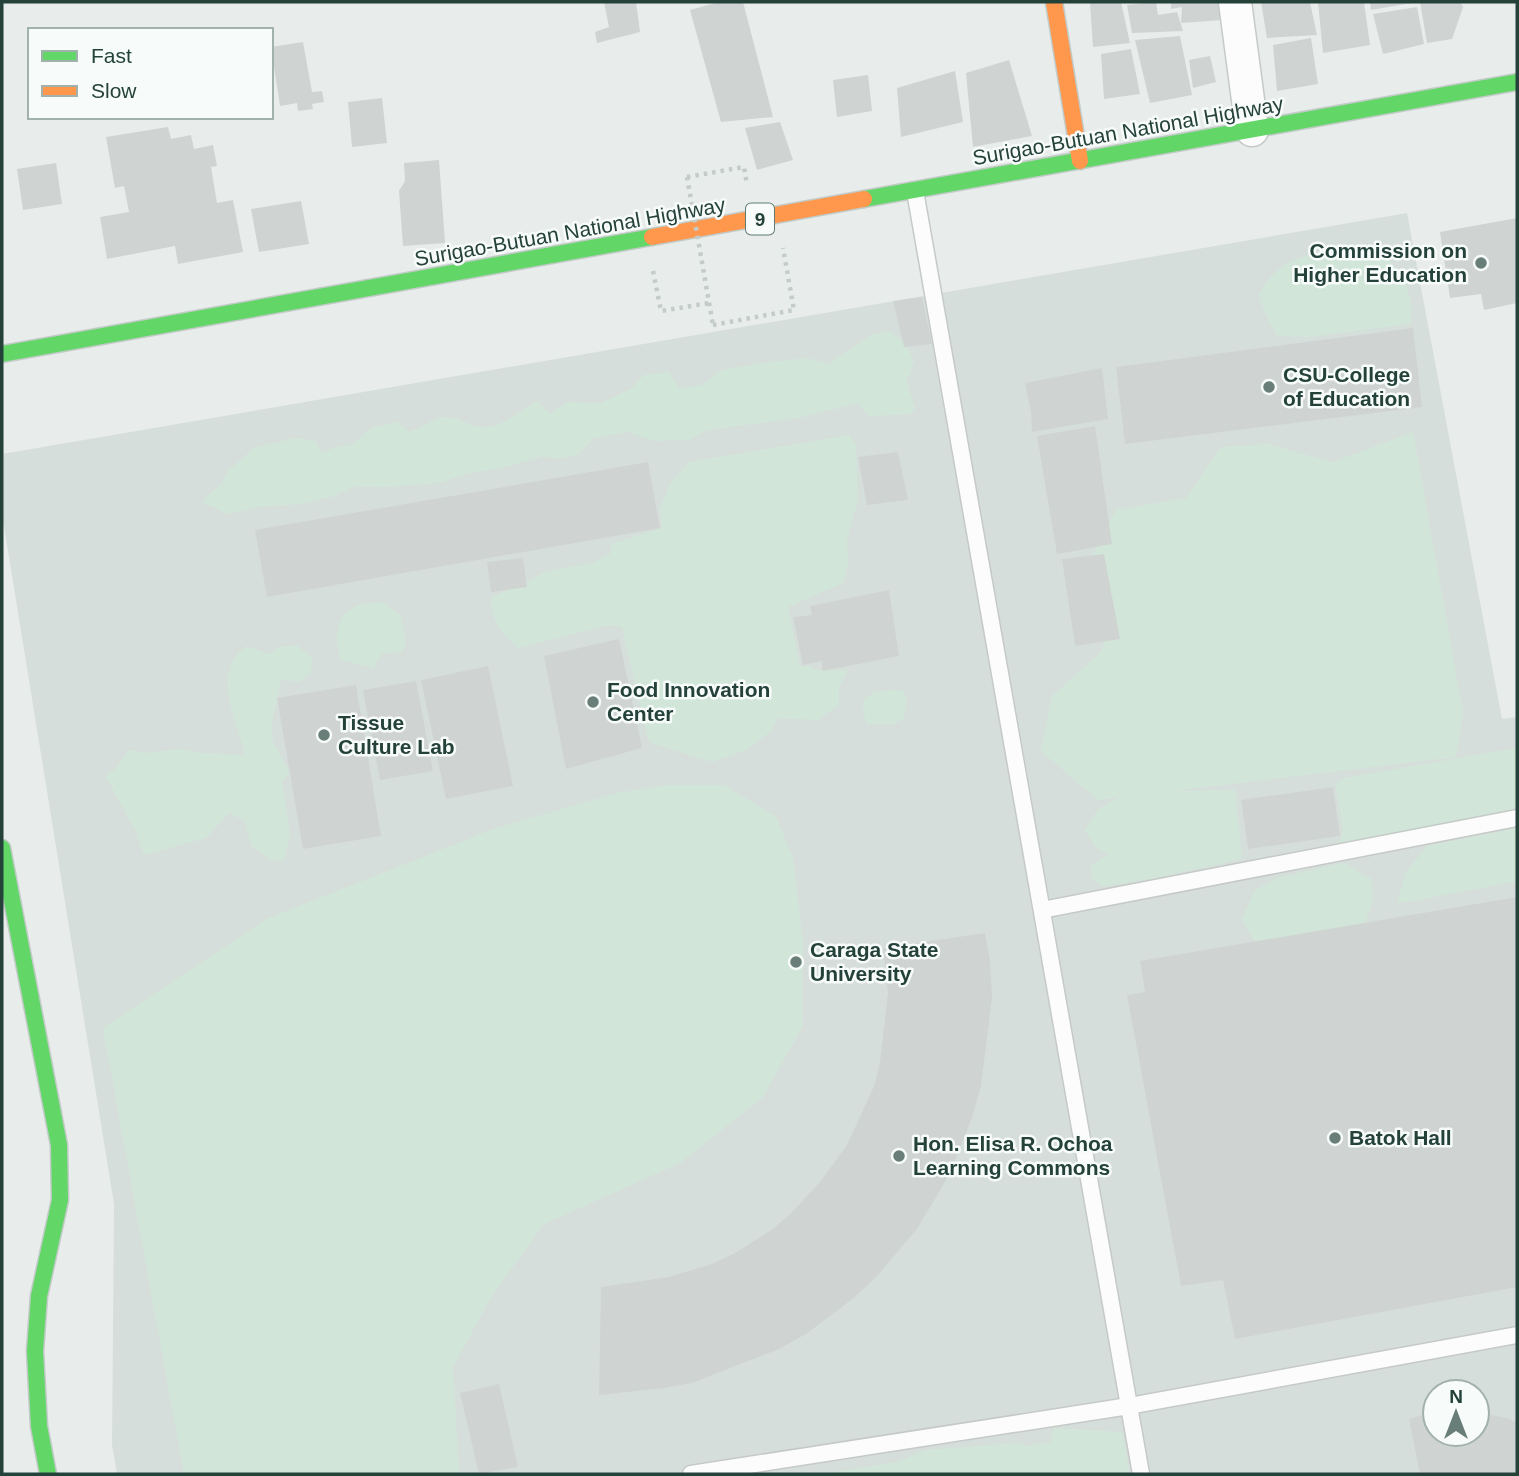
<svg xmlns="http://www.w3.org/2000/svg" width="1519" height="1476" font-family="Arial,sans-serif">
<rect width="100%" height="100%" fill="#e8edeb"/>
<!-- built -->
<path fill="#d6dedb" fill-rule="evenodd" d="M1407,213L1502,719L1517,717V1474H117L112,1445L114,1204L2,514V454ZM1435,1392H1477V1434H1435Z"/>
<!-- green -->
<g fill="#d1e6d8">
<path d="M1373,250C1393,257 1407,282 1411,302C1412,309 1411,317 1410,324L1309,337L1277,336L1265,313L1259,295C1281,249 1328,251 1373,250Z"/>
<path d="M889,331L903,341L914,360L910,374L906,380L915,408L910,414L869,416L858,403L799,418L707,430L688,440L653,441L628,432L594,438L577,455L556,459L543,456L503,468L470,473L439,483L384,487L354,486L335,496L301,504L258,507L229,514L202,502L222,483L229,470L254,448L295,438L315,441L322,453L335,447L353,444L371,428L398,422L409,432C422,428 429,421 439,418C457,414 466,426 482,427C502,428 521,411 537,401L550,414L568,402L601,403L631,389L644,375L669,372L679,388L702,385L723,370L761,363L807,358L828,364L874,334Z"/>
<path d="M1413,432L1463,713L1456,757L1173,791L1235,790L1242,859L1151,879L1103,887L1092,878L1091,865L1110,854L1095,847L1085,830L1098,809L1120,797L1098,800L1041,751L1052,696L1100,653L1116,615L1093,554L1116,510L1187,498L1221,447L1267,444L1333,462Z"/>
<path d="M849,435L856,445L858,499L847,540L848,565L843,583L788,607L800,666H810C822,675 834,668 848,671L839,686V705L817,720L778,718L770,732L744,751L712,762L649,742L622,627L609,625L518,648C501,630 492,624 491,598L546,572L594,562L610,554L611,544L662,528L660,509L670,483L690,462Z"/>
<path d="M383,602L401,616L406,644L401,652L382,654L373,668L342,660C333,643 335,615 355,607C364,603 374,603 383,602Z"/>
<path d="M297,645L313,659L310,674L299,682L281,679L271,727L273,742L290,772L282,781L290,834L284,861L271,859L252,847L244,820L229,813L206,838L144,855L137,833L106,777L117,767L129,750L147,753L180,749L202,753L245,755C237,722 210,669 247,646L269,654L280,647Z"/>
<path d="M888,690H902L907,699L904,718L893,724H867L863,711L864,699L875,692Z"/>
<path d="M1517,748V816L1338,845C1349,828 1336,803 1336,784L1344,778Z"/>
<path d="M667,785H724L776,817L793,859L803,942L802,1027L763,1097L680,1163L544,1224L492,1295L453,1367L459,1474H184L103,1028L267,919L496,828L617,793Z"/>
<path d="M1517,828V881L1408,902H1397L1406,872L1427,846Z"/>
<path d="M1343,863L1371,879L1373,900L1365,923L1255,942L1242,919L1255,890L1277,878Z"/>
<path d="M1054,1428L1122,1432L1130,1474H823L897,1462L926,1450L1018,1443L1027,1446L1051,1442Z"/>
</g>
<!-- building -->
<g fill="#cfd4d2">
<path d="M604,2H636L640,32L597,43L595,32L609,27Z"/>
<path d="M719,2H743L773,117L721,122L690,10Z"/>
<path d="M1090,2H1121L1130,43L1093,47Z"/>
<path d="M1156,2L1158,15L1177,12L1183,31L1132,33L1127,5Z"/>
<path d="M1171,2H1235L1237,19L1181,23L1182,7L1171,9Z"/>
<path d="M1261,2H1310L1317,35L1267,38Z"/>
<path d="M1318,2H1364L1370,45L1323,53Z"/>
<path d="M1370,2H1411L1412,3L1371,10Z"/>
<path d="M1420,2H1460L1463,7L1452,39L1427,43Z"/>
<path d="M1417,7L1424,44L1383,54L1373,14Z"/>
<path d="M1180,36L1192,95L1150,103L1135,40Z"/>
<path d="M1311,38L1318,84L1277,91L1273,45Z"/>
<path d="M303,42L312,92L322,91L324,102L312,104L313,109L298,111L297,103L280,106L271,47Z"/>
<path d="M1131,49L1140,94L1104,99L1101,54Z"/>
<path d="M1210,56L1216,82L1193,88L1189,60Z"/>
<path d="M1009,60L1032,136L973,147L966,73Z"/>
<path d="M955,71L963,122L901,137L897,88Z"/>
<path d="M868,75L872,111L837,117L833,80Z"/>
<path d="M382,98L387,143L352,147L348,102Z"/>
<path d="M780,122L793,160L757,170L745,128Z"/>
<path d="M168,127L171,139L191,135L194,149L213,145L217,166L211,167L217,203L233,200L243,252L178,264L175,246L107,259L100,217L129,212L124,186L115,188L106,137Z"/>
<path d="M439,160L445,243L403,246L399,191L405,181L404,163Z"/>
<path d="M56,163L62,204L23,210L17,169Z"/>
<path d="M301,201L309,244L259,252L251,209Z"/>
<path d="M1517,218V303L1484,310L1481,294L1450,298L1440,232Z"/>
<path d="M922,297L932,344L904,347L893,301Z"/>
<path d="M1413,328L1422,407L1125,444L1116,367Z"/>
<path d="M1102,368L1108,419L1032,432L1031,412L1025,383Z"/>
<path d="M1095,426L1112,544L1057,554L1037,436Z"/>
<path d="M898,452L908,500L867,505L858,457Z"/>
<path d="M648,462L660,528L267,597L255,530Z"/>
<path d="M1104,554L1120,639L1075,646L1062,559Z"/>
<path d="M523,558L527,587L491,592L487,562Z"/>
<path d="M889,590L899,656L822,671V661L803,665L793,617L812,615L810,606Z"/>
<path d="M619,639L642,748L566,769L544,656Z"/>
<path d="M488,666L513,786L446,799L421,680Z"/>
<path d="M416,681L433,771L380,780L363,690Z"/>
<path d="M356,685L381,836L303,849L277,698Z"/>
<path d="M1333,787L1340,836L1248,849L1241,800Z"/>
<path d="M1517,897V1287L1235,1339L1223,1280L1181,1286L1127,995L1145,992L1140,961Z"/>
<path d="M985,933L990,961L992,998L981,1086L972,1118L949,1175L917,1229L877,1276L855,1297L806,1334L779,1349L692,1383L664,1388L599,1395L601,1287L669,1277L712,1264L733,1254L773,1229L791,1213L820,1182L847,1145L875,1084L880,1062L888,993L883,948Z"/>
<path d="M499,1384L518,1467L479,1474L460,1393Z"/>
<path d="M1435,1411V1434H1477V1412L1506,1418L1517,1422V1474H1420L1409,1419Z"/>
</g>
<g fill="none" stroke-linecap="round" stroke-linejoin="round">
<defs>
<g id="lane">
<path d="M915,191L1141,1474"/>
<path d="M1042,910L1517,818"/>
<path d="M691,1474L1129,1406L1517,1335"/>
</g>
<path id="street" d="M1235,2L1252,130"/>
<g id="fast">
<path d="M864,199L1517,82"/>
<path d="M2,354L652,237"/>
<path d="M2,848L59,1145L60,1200L39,1296L35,1351L39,1426L48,1474"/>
</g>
<g id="slow">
<path d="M1054,2L1080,161"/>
<path d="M652,237L864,199"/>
</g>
</defs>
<!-- lane casing -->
<use href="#lane" stroke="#c5cac8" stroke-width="19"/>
<!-- street casing -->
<use href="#street" stroke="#c5cac8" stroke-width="35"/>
<!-- fast casing -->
<use href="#fast" stroke="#c3cbc8" stroke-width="19"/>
<!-- slow casing -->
<use href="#slow" stroke="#c3cbc8" stroke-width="19"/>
<!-- path -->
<g stroke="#c3ccca" stroke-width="4.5" stroke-dasharray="3.5 5" stroke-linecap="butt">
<path d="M687,177L744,167L747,185"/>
<path d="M653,271L661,311L709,303"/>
<path d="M713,325L794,310L783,248"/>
</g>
<!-- lane -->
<use href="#lane" stroke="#fcfcfc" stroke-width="16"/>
<!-- street -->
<use href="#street" stroke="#fcfcfc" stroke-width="32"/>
<!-- fast -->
<use href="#fast" stroke="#63d668" stroke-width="16"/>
<!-- slow -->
<use href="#slow" stroke="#ff974d" stroke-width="16"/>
<!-- path-bridge -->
<path stroke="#c3ccca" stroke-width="4.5" stroke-dasharray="3.5 5" stroke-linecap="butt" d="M687,177L713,325"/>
</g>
<!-- markers -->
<g fill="#697e78" stroke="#f7fbf9" stroke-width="2.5">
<circle cx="1481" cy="263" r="7"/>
<circle cx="1269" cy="387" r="7"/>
<circle cx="593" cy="702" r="7"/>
<circle cx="324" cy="735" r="7"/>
<circle cx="796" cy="962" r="7"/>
<circle cx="1335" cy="1138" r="7"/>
<circle cx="899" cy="1156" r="7"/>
</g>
<g text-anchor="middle" stroke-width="5" stroke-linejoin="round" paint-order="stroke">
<!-- shield labels -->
<rect fill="#f7fbf9" stroke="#637a73" stroke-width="2" x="746" y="203.5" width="28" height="31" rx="5"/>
<g font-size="19" font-weight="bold" fill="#24423a">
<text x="760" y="226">9</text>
</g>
<!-- street labels -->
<g font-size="21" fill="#24423a" stroke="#f7fbf9">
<text transform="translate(1128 131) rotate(-10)" y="7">Surigao-Butuan National Highway</text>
<text transform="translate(570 232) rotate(-10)" y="7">Surigao-Butuan National Highway</text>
</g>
<!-- poi labels -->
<g font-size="21" font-weight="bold" fill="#24423a" stroke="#f7fbf9" text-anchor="start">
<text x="1467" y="258" text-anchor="end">Commission on<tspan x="1467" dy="24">Higher Education</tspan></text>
<text x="1283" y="382">CSU-College<tspan x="1283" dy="24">of Education</tspan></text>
<text x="607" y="697">Food Innovation<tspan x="607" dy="24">Center</tspan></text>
<text x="338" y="730">Tissue<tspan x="338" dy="24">Culture Lab</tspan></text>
<text x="810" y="957">Caraga State<tspan x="810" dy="24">University</tspan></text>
<text x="1349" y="1145">Batok Hall</text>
<text x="913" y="1151">Hon. Elisa R. Ochoa<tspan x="913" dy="24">Learning Commons</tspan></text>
</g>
</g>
<!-- border -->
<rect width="1519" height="1476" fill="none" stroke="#24423a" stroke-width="7"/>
<!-- legend -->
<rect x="28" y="28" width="245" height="91" fill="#f7fbf9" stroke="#a3b1ad" stroke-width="2"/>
<rect x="42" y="51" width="35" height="10" fill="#63d668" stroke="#a3b1ad" stroke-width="2"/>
<text x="91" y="63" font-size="21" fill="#24423a">Fast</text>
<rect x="42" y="86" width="35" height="10" fill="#ff974d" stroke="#a3b1ad" stroke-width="2"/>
<text x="91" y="98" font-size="21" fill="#24423a">Slow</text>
<!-- north arrow -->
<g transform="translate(1456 1413)"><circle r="33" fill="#f7fbf9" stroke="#a3b1ad" stroke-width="2"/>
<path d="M0-5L12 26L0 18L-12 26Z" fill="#697e78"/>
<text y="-10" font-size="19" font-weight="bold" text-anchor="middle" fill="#24423a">N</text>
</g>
</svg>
